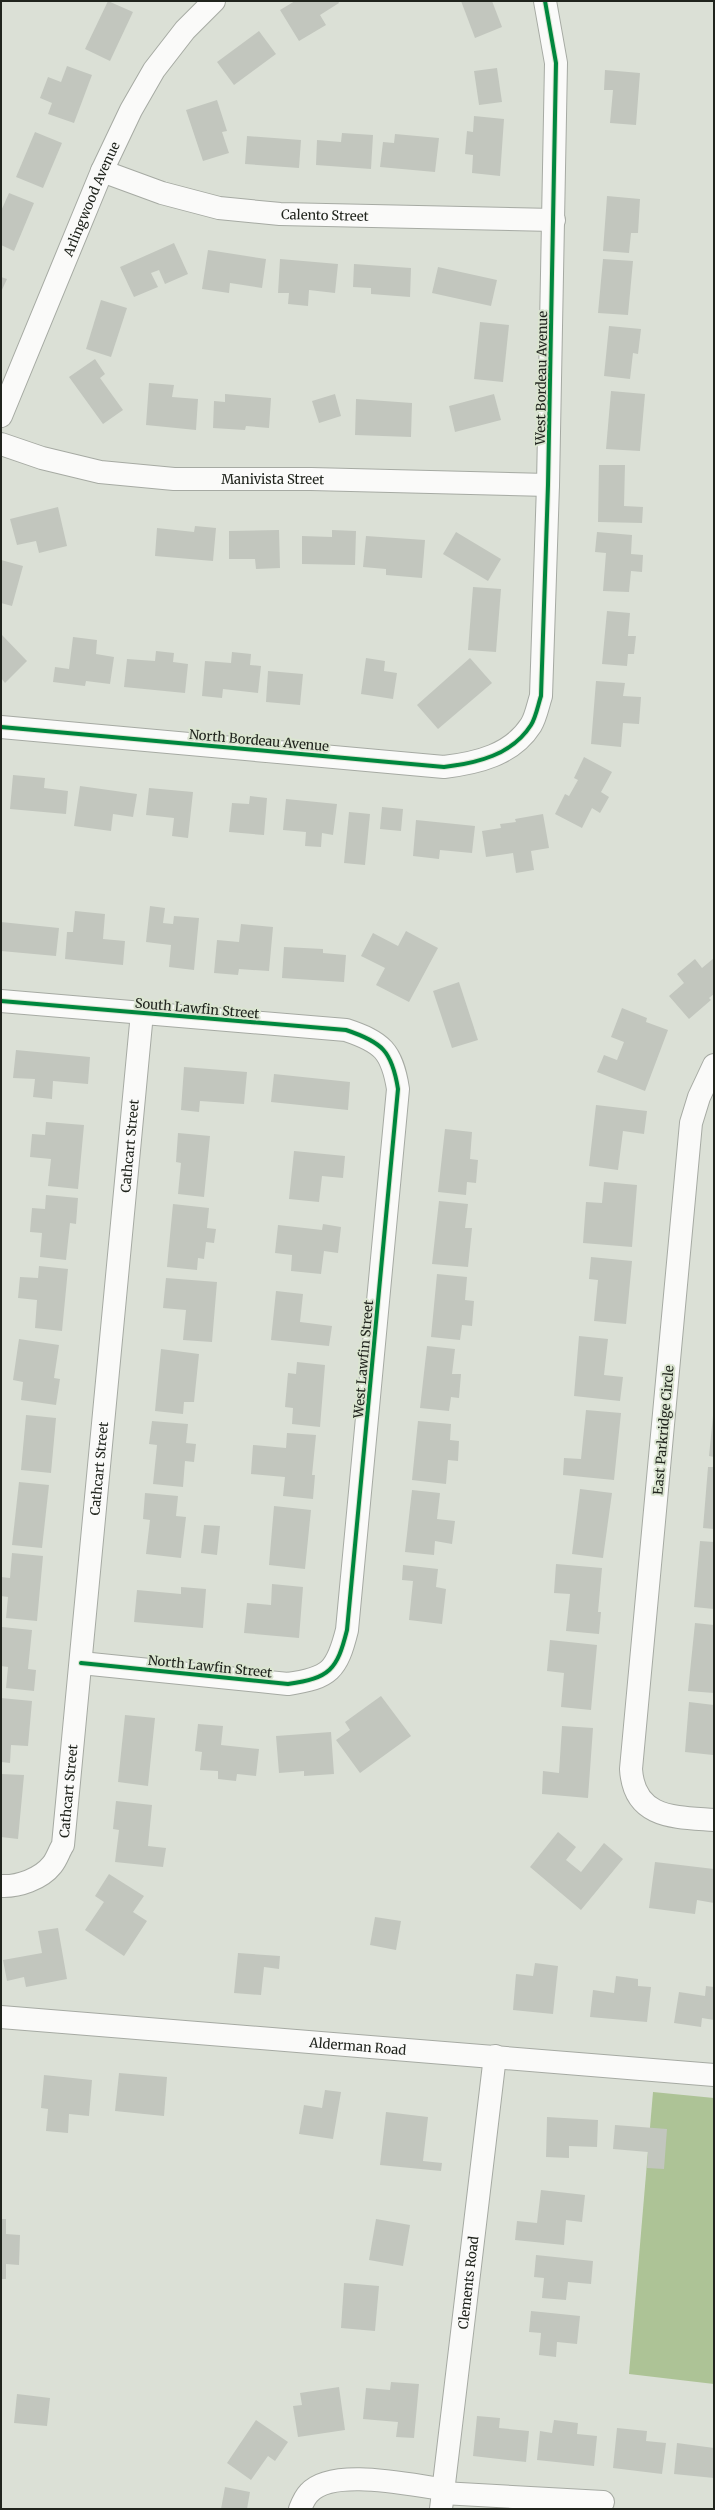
<svg xmlns="http://www.w3.org/2000/svg" width="715" height="2510" font-family="Merriweather,serif">
<rect width="100%" height="100%" fill="#dbe0d6"/>
<!-- forest -->
<path fill="#adc396" d="M653,2092L714,2098V2384L629,2374Z"/>
<!-- building -->
<g fill="#c2c6be">
<path d="M108,1L133,12L110,61L85,49Z"/>
<path d="M295,1H338L339,3L320,15L326,25L299,41L280,10Z"/>
<path d="M461,1H492L502,27L475,38Z"/>
<path d="M259,31L276,54L234,85L217,62Z"/>
<path d="M67,66L92,75L74,123L48,114L52,103L40,98L48,77L61,82Z"/>
<path d="M497,68L502,102L479,105L474,71Z"/>
<path d="M605,70L640,73L636,125L610,123L613,90H604Z"/>
<path d="M217,100L227,131L222,132L229,153L203,161L186,110Z"/>
<path d="M474,116L504,119L500,176L472,173L473,155L465,154L467,131L473,132Z"/>
<path d="M35,132L62,143L43,188L16,177Z"/>
<path d="M342,133L373,135L371,169L316,165L317,140L341,142Z"/>
<path d="M395,134L439,138L435,172L380,167L383,142L394,143Z"/>
<path d="M247,136L301,140L299,168L245,164Z"/>
<path d="M9,193L34,203L14,251L1,245V211Z"/>
<path d="M607,196L640,199L638,233H631L629,253L603,251Z"/>
<path d="M174,243L188,274L165,284L159,270L151,273L158,287L134,297L120,267Z"/>
<path d="M208,250L266,259L262,288L230,283L229,293L202,289Z"/>
<path d="M280,259L338,264L335,293L309,290L308,306L288,304L289,293H278Z"/>
<path d="M603,259L633,261L628,315L598,313Z"/>
<path d="M354,264L411,268L410,297L371,294V288L353,287Z"/>
<path d="M438,267L497,280L491,306L432,293Z"/>
<path d="M1,277L7,279L1,292Z"/>
<path d="M101,300L127,308L111,357L86,349Z"/>
<path d="M480,322L509,325L503,382L474,379Z"/>
<path d="M609,326L641,329L638,354L633,353L630,379L604,376Z"/>
<path d="M95,359L105,374L100,378L123,410L103,424L69,377Z"/>
<path d="M149,383L174,385L172,397L198,399L196,430L146,425Z"/>
<path d="M611,391L645,394L640,451L606,449Z"/>
<path d="M225,394L271,398L269,428L246,426L245,430L213,428L214,401L225,402Z"/>
<path d="M335,394L341,416L319,423L312,401Z"/>
<path d="M494,394L501,420L455,432L449,406Z"/>
<path d="M356,399L412,403L411,437L355,435Z"/>
<path d="M599,465H625L624,506L643,507L642,523L598,522Z"/>
<path d="M58,507L67,546L39,553L36,541L17,545L10,519Z"/>
<path d="M195,526L216,528L213,561L155,556L157,528L194,532Z"/>
<path d="M279,530L280,568L256,569L255,559H229V531Z"/>
<path d="M332,530L356,531L355,565L302,564V536L332,537Z"/>
<path d="M456,532L501,559L488,581L443,554Z"/>
<path d="M597,532L632,535L631,554L643,555L642,572L631,571L629,592L603,591L606,553L595,552Z"/>
<path d="M366,536L425,540L422,578L386,575V569L363,567Z"/>
<path d="M1,560L23,566L12,606L1,603Z"/>
<path d="M473,587L501,589L496,652L468,650Z"/>
<path d="M607,611L630,613L628,636H636L634,654H628L627,666L602,664Z"/>
<path d="M1,634L27,661L5,683L1,678Z"/>
<path d="M73,637L97,640L96,654L114,657L110,684L86,681L85,686L53,682L55,667L69,669Z"/>
<path d="M156,651L174,653L173,662L188,664L185,693L124,687L127,659L155,661Z"/>
<path d="M232,652L251,654L250,665L261,666L258,693L223,689L222,698L202,696L205,661L231,663Z"/>
<path d="M366,658L385,661L384,671L397,673L393,699L361,694Z"/>
<path d="M470,658L492,683L438,729L417,705Z"/>
<path d="M268,671L303,674L300,705L266,702Z"/>
<path d="M596,681L625,683L623,696L641,697L639,724L623,723L621,747L591,744Z"/>
<path d="M584,757L612,772L601,792L609,797L600,813L592,808L582,828L555,814L565,794L569,796L578,780L574,778Z"/>
<path d="M13,775L45,778L44,788L68,791L66,814L10,809Z"/>
<path d="M80,786L137,794L133,817L113,814L111,831L74,826Z"/>
<path d="M149,788L193,792L188,838L172,836L174,818L146,815Z"/>
<path d="M250,796L267,798L264,835L229,832L232,803L249,804Z"/>
<path d="M286,799L337,804L333,835L322,833L321,847L305,846L306,832L283,830Z"/>
<path d="M382,807L403,809L401,831L380,829Z"/>
<path d="M349,812L370,814L365,865L344,863Z"/>
<path d="M543,814L549,848L531,851L534,870L516,873L513,853L486,857L482,831L501,828L500,824L516,822L515,819Z"/>
<path d="M416,820L475,826L472,853L440,850L439,859L413,856Z"/>
<path d="M150,906L165,908L163,923L173,924L174,916L199,918L194,970L169,967L171,945L146,942Z"/>
<path d="M75,911L105,914L103,939L125,941L123,965L65,959L67,932H73Z"/>
<path d="M1,922L59,928L56,956L1,951Z"/>
<path d="M241,924L273,927L269,971L239,969L238,975L214,973L217,940L239,942Z"/>
<path d="M406,931L438,948L409,1002L376,985L385,968L361,956L373,933L398,946Z"/>
<path d="M284,947L323,949V953L346,955L344,982L282,978Z"/>
<path d="M714,958V994L709,998L711,1000L689,1019L669,996L684,983L677,974L695,959L702,968Z"/>
<path d="M459,982L478,1040L452,1048L433,991Z"/>
<path d="M622,1008L647,1018L646,1022L668,1030L645,1091L597,1072L604,1055L617,1060L624,1042L611,1037Z"/>
<path d="M16,1050L90,1057L88,1084L53,1081L52,1099L33,1097L35,1079L13,1078Z"/>
<path d="M184,1067L247,1072L244,1104L200,1101L199,1112L181,1110Z"/>
<path d="M274,1074L350,1082L348,1110L271,1102Z"/>
<path d="M596,1105L647,1111L644,1134L623,1131L618,1170L589,1166Z"/>
<path d="M46,1122L84,1125L78,1189L48,1186L51,1159L30,1157L32,1134L45,1135Z"/>
<path d="M445,1129L472,1132L470,1159L478,1160L476,1183L467,1182L466,1195L438,1192Z"/>
<path d="M178,1133L210,1136L204,1197L178,1194L181,1163L176,1162Z"/>
<path d="M294,1151L345,1156L343,1178L322,1176L319,1202L289,1199Z"/>
<path d="M604,1182L637,1185L632,1247L583,1243L586,1202L602,1203Z"/>
<path d="M46,1195L78,1198L76,1224L70,1223L66,1260L40,1257L42,1233L30,1232L32,1208L45,1209Z"/>
<path d="M439,1201L468,1204L465,1228H472L468,1267L432,1264Z"/>
<path d="M173,1204L209,1208L207,1228L216,1229L214,1243L206,1242L204,1259L198,1258L197,1270L167,1267Z"/>
<path d="M323,1224L341,1227L338,1253L324,1251L321,1274L291,1271L292,1255L275,1253L278,1225L322,1230Z"/>
<path d="M591,1257L632,1261L626,1324L594,1321L598,1280L589,1279Z"/>
<path d="M39,1266L68,1269L62,1331L35,1328L37,1300L18,1298L20,1277L38,1278Z"/>
<path d="M437,1274L467,1277L465,1300L474,1301L472,1326L462,1325L460,1340L431,1337Z"/>
<path d="M166,1278L217,1282L212,1342L183,1340L186,1310L163,1308Z"/>
<path d="M276,1291L303,1294L300,1322L332,1326L329,1346L271,1340Z"/>
<path d="M579,1336L608,1339L604,1375L623,1377L620,1401L574,1396Z"/>
<path d="M19,1339L59,1345L54,1378L60,1379L56,1405L21,1400L23,1382L13,1380Z"/>
<path d="M427,1346L455,1349L452,1374H461L459,1398L451,1397L449,1411L420,1408Z"/>
<path d="M161,1349L199,1354L194,1402H184L183,1414L155,1411Z"/>
<path d="M297,1362L325,1365L320,1427L292,1424L293,1408L285,1407L288,1373L296,1374Z"/>
<path d="M586,1410L621,1413L614,1480L563,1475L564,1458L581,1459Z"/>
<path d="M26,1415L56,1418L51,1473L21,1470Z"/>
<path d="M713,1416H714V1457L709,1456Z"/>
<path d="M152,1421L188,1424L186,1443L196,1444L194,1462L185,1461L183,1487L153,1484L157,1445L149,1444Z"/>
<path d="M418,1421L451,1424L450,1440L459,1441L458,1461L448,1460L446,1484L412,1480Z"/>
<path d="M287,1433L316,1435L312,1475H315L313,1499L283,1496L285,1477L251,1474L253,1445L286,1448Z"/>
<path d="M708,1467H714V1529L703,1528Z"/>
<path d="M19,1482L49,1485L42,1548L12,1545Z"/>
<path d="M580,1489L612,1493L603,1558L572,1554Z"/>
<path d="M412,1490L440,1493L437,1519L455,1521L452,1544L435,1541L434,1555L405,1552Z"/>
<path d="M145,1493L178,1496L176,1516L186,1517L181,1558L146,1554L150,1520L143,1519Z"/>
<path d="M274,1506L311,1510L305,1569L269,1565Z"/>
<path d="M204,1525L220,1526L217,1555L201,1553Z"/>
<path d="M700,1541L714,1542V1609L694,1607Z"/>
<path d="M12,1553L43,1556L37,1621L6,1618L8,1597L1,1596V1577L10,1578Z"/>
<path d="M556,1564L602,1568L598,1612H601L599,1634L566,1631L570,1594L554,1593Z"/>
<path d="M403,1565L438,1569L436,1587L446,1589L442,1624L409,1620L413,1581L402,1580Z"/>
<path d="M272,1584L303,1587L299,1638L244,1633L247,1603L271,1605Z"/>
<path d="M181,1587L206,1589L203,1628L134,1622L137,1590L181,1594Z"/>
<path d="M695,1623L714,1625V1693L688,1691Z"/>
<path d="M2,1627L32,1630L28,1669L36,1670L34,1691L6,1688L8,1667L1,1666Z"/>
<path d="M550,1640L597,1645L591,1710L561,1707L564,1673L547,1671Z"/>
<path d="M381,1696L411,1736L360,1773L336,1740L350,1730L345,1722Z"/>
<path d="M1,1698L32,1701L28,1746L11,1745L10,1763L1,1762Z"/>
<path d="M689,1702L714,1705L713,1755L685,1752Z"/>
<path d="M125,1715L155,1718L148,1786L118,1782Z"/>
<path d="M198,1724L223,1726L221,1745L259,1749L256,1776L237,1774L236,1781L218,1779V1771L200,1770L202,1752L195,1751Z"/>
<path d="M562,1726L593,1728L588,1798L542,1794L543,1771L559,1773Z"/>
<path d="M331,1732L334,1774L304,1776V1771L279,1773L276,1736Z"/>
<path d="M1,1774L24,1775L18,1839L1,1837Z"/>
<path d="M116,1801L152,1805L148,1846L166,1848L163,1867L115,1862L119,1830L113,1829Z"/>
<path d="M558,1832L576,1847L566,1860L581,1872L604,1843L623,1859L581,1910L530,1867Z"/>
<path d="M655,1862L714,1869V1903L697,1900L695,1914L649,1908Z"/>
<path d="M109,1874L144,1896L133,1912L147,1921L124,1956L85,1930L104,1902L95,1896Z"/>
<path d="M375,1917L401,1921L396,1950L370,1945Z"/>
<path d="M58,1928L67,1979L26,1987L24,1977L7,1981L3,1960L42,1953L38,1931Z"/>
<path d="M238,1953L280,1956L279,1969L264,1967L261,1995L234,1993Z"/>
<path d="M535,1963L558,1966L553,2014L513,2010L516,1974L533,1976Z"/>
<path d="M616,1976L638,1979V1986L651,1987L647,2022L590,2017L593,1990L614,1993Z"/>
<path d="M706,1986L714,1987V2020L702,2018L701,2027L674,2023L679,1992L705,1996Z"/>
<path d="M119,2073L167,2077L164,2116L115,2111Z"/>
<path d="M44,2075L92,2080L89,2116L69,2114L68,2133L46,2131L48,2109L41,2108Z"/>
<path d="M325,2090L341,2092L333,2139L299,2134L304,2105L322,2108Z"/>
<path d="M386,2112L428,2117L423,2161L442,2163L441,2171L380,2165Z"/>
<path d="M547,2117L598,2120L597,2147L569,2146V2158L546,2157Z"/>
<path d="M615,2125L667,2129L664,2169L647,2168L648,2152L613,2149Z"/>
<path d="M541,2190L585,2195L582,2222L566,2220L564,2245L515,2240L517,2221L537,2223Z"/>
<path d="M1,2219H6V2234L20,2235L19,2265L6,2264V2279H1Z"/>
<path d="M376,2219L410,2225L403,2266L369,2260Z"/>
<path d="M536,2255L593,2261L591,2284L568,2282L566,2300L542,2298L544,2278L534,2277Z"/>
<path d="M344,2283L379,2286L375,2331L341,2328Z"/>
<path d="M531,2311L580,2316L577,2344L557,2342L556,2357L539,2355L541,2333L529,2332Z"/>
<path d="M391,2382L419,2384L414,2438L396,2437L398,2422L363,2419L366,2388L390,2390Z"/>
<path d="M339,2387L345,2430L298,2437L293,2406L302,2405L300,2393Z"/>
<path d="M17,2394L50,2398L47,2426L14,2423Z"/>
<path d="M477,2416L500,2418L499,2428L529,2431L526,2462L473,2456Z"/>
<path d="M256,2420L288,2442L275,2461L268,2456L251,2480L227,2463Z"/>
<path d="M554,2420L578,2423L577,2434L597,2436L594,2466L537,2460L540,2431L552,2433Z"/>
<path d="M617,2428L647,2431L646,2441L666,2443L662,2474L613,2468Z"/>
<path d="M677,2443L714,2448V2478L674,2474Z"/>
<path d="M225,2487L250,2492L247,2509H221Z"/>
</g>
<g fill="none" stroke-linecap="round" stroke-linejoin="round">
<defs>
<g id="minor">
<path id="s1" d="M102,171L162,193L219,208L280,214L554,220"/>
<path id="s2" d="M1,416L102,171L131,110L154,70L185,30L214,1"/>
<path id="s3" d="M1,444L42,458L100,472L174,479H311L548,485"/>
<path d="M1,727L444,767C477,763 512,755 531,725C536,717 538,705 541,696L548,485L556,63L545,1"/>
<path d="M1,1001L346,1030C382,1042 392,1051 398,1089L347,1630C337,1670 330,1678 288,1684L81,1663"/>
<path d="M714,1065L699,1097L691,1123L631,1769C634,1819 675,1817 714,1820"/>
<path id="s4" d="M1,1886C18,1887 41,1879 52,1865C57,1859 59,1851 63,1845L142,1013"/>
<path id="s5" d="M1,2017L714,2075"/>
<path d="M442,2493L603,2502"/>
<path d="M300,2509C302,2504 305,2497 309,2493C332,2467 410,2485 442,2489"/>
<path id="s6" d="M441,2509L495,2056"/>
</g>
</defs>
<!-- minor casing -->
<use href="#minor" stroke="#a6aaa3" stroke-width="24"/>
<!-- minor -->
<use href="#minor" stroke="#fafaf9" stroke-width="22"/>
<defs>
<g id="cycleway">
<path d="M1,727L444,767C477,763 512,755 531,725C536,717 538,705 541,696L548,485L556,63L545,1"/>
<path d="M1,1001L346,1030C382,1042 392,1051 398,1089L347,1630C337,1670 330,1678 288,1684L81,1663"/>
</g>
</defs>
<!-- cycleway casing -->
<use href="#cycleway" stroke="#dbe5d1" stroke-width="6"/>
<!-- cycleway -->
<use href="#cycleway" stroke="#00873e" stroke-width="4"/>
</g>
<g text-anchor="middle" stroke-width="4" stroke-linejoin="round" paint-order="stroke">
<!-- street labels -->
<g font-size="13" fill="#20241d" stroke="#dbe5d1">
<text dy="5" stroke="none"><textPath href="#s2" startOffset="235">Arlingwood Avenue</textPath></text>
<text dy="5" stroke="none"><textPath href="#s1" startOffset="229">Calento Street</textPath></text>
<text transform="translate(541 378) rotate(-89)" y="5">West Bordeau Avenue</text>
<text dy="5" stroke="none"><textPath href="#s3" startOffset="276">Manivista Street</textPath></text>
<text transform="translate(259 740) rotate(5)" y="5">North Bordeau Avenue</text>
<text transform="translate(197 1008) rotate(5)" y="5">South Lawfin Street</text>
<text dy="5" stroke="none"><textPath href="#s4" startOffset="782">Cathcart Street</textPath></text>
<text transform="translate(363 1359) rotate(-85)" y="5">West Lawfin Street</text>
<text transform="translate(663 1430) rotate(-85)" y="5">East Parkridge Circle</text>
<text dy="5" stroke="none"><textPath href="#s4" startOffset="458">Cathcart Street</textPath></text>
<text transform="translate(210 1666) rotate(6)" y="5">North Lawfin Street</text>
<text dy="5" stroke="none"><textPath href="#s4" startOffset="134">Cathcart Street</textPath></text>
<text dy="5" stroke="none"><textPath href="#s5" startOffset="358">Alderman Road</textPath></text>
<text dy="5" stroke="none"><textPath href="#s6" startOffset="228">Clements Road</textPath></text>
</g>
</g>
<!-- border -->
<rect width="715" height="2510" fill="none" stroke="#20241d" stroke-width="4"/>
</svg>
